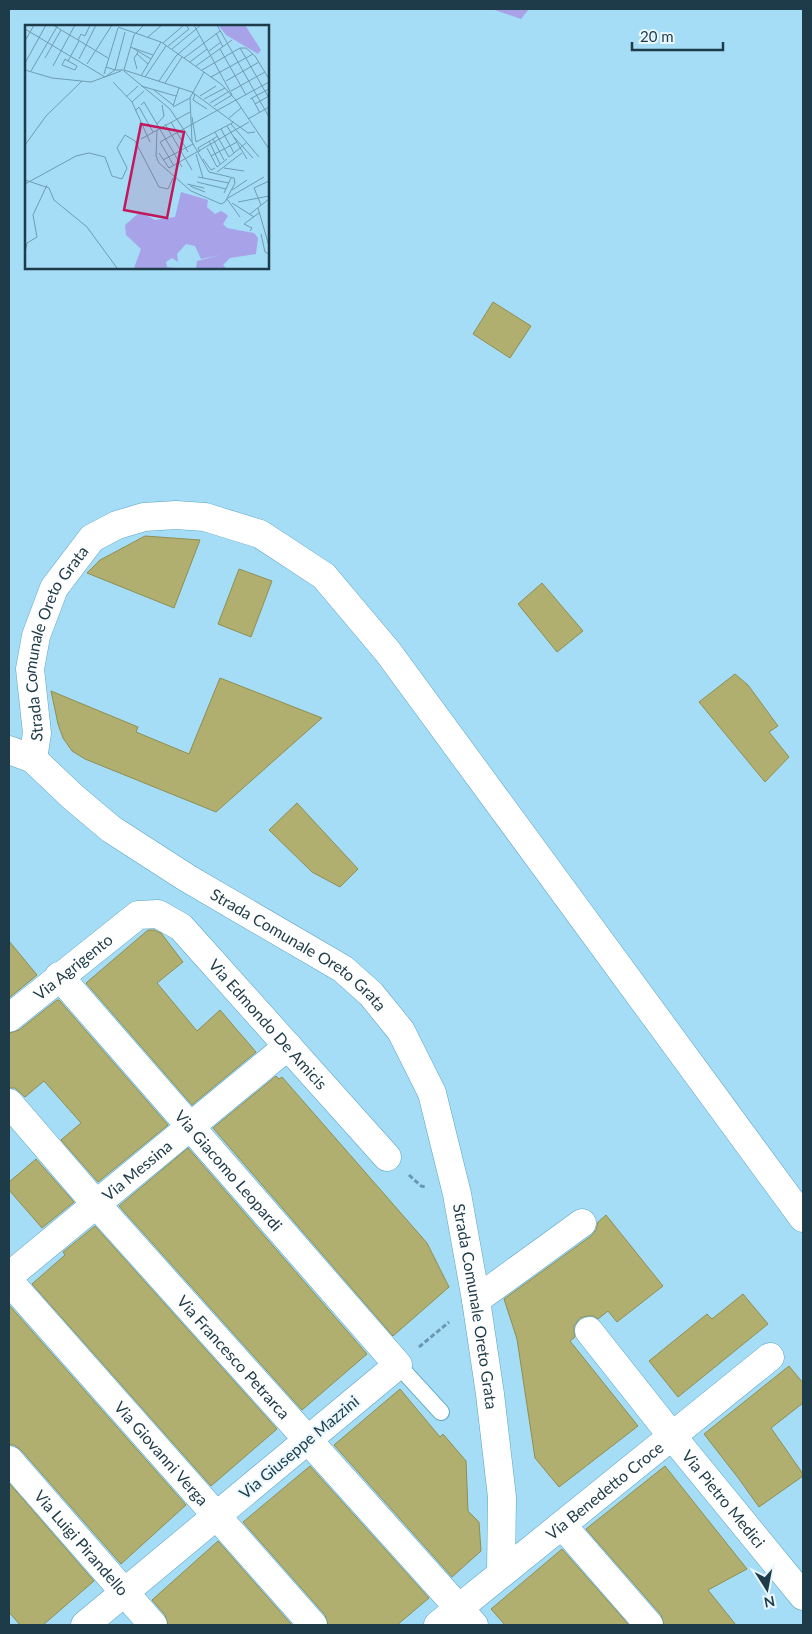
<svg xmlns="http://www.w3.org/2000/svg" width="812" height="1634" font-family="Lato,sans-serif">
<rect width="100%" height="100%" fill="#a5ddf7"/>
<!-- green -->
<path fill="#a8a3e9" d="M492,9H529L521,19Z"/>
<!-- building -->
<g fill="#b1af6f" stroke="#908e50">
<path d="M493,302L531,326L510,358L473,334Z"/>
<path d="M145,536L200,540L174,608L87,573L100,560Z"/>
<path d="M239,569L272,581L251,637L218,624Z"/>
<path d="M542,583L583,631L557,652L518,604Z"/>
<path d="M735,674L748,685L778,726L769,732L789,757L765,782L699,702Z"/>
<path d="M220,678L322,718L216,812L85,759L72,751L63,738L58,724L51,691L138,727L136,732L189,754Z"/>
<path d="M297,803L358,869L340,887L312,872L269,830Z"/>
<path d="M148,930H154L161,933L183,962L157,983L197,1031L220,1010L256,1052L192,1105L86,983Z"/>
<path d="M9,941L37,975L9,998Z"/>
<path d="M57,1000H59L168,1125L98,1182L61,1140L81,1123L44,1081L25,1097L15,1088H9V1033L19,1030Z"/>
<path d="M276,1076L279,1079L282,1077L427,1243L449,1287L393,1336L213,1128Z"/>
<path d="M188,1148L367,1354L302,1410L119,1206Z"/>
<path d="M36,1159L74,1202L42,1228L9,1190V1182Z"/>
<path d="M606,1215L663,1286L617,1322L608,1311L598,1319L594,1316H587L580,1318L574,1326V1333L575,1337L570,1341L638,1426L559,1487L535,1458L517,1339L504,1299L591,1236L596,1230L598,1222Z"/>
<path d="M95,1226L277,1429L211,1486L32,1284L65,1255L63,1252Z"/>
<path d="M743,1294L768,1324L678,1397L649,1361L707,1314L712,1319Z"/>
<path d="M9,1305L186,1505L121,1564L21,1450L14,1445H9Z"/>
<path d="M789,1366L803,1383V1403L771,1428L803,1474V1476L759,1507L739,1479L704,1434Z"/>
<path d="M400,1389L440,1437L443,1434L466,1461L468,1511L479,1522L481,1551L452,1577L334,1445Z"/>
<path d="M310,1466L429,1598L397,1625H328L325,1615L243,1522Z"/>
<path d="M665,1466L747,1569L708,1590L736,1625H664L661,1615L586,1529Z"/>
<path d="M9,1483L94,1581L43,1625H20L9,1612Z"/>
<path d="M218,1541L292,1625H168L165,1615L152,1600Z"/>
<path d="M562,1549L629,1625H505L491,1609Z"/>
</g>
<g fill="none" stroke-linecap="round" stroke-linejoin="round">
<defs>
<path id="service" d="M398,1365L441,1412"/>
<g id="minor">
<path id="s1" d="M9,750L33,759L73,797L111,829L187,878L343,969L371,994L401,1031L432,1093L457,1194L476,1300L490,1394L502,1497L501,1573"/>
<path id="s2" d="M33,759L37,733L30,669L36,636L54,588L92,538L117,525L144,517L176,515L205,517L260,534L324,576L388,652L803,1218"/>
<path id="s3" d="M59,976L398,1365L85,1625"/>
<path id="s4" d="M9,1018L138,915L158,914L181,927L387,1157"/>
<path id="s5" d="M9,1103L96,1204L474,1625"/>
<path id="s6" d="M9,1276L288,1046"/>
<path id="s7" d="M9,1281L313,1625"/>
<path d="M476,1300L582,1223"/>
<path id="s8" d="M589,1331L672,1436L803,1596"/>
<path id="s9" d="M9,1460L153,1625"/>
<path d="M562,1525L649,1625"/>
<path id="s10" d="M438,1625L770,1357"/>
</g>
</defs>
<!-- service casing -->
<use href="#service" stroke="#5ca4c2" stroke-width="18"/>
<!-- minor casing -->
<use href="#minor" stroke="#5ca4c2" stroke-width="29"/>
<!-- path -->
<g stroke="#6b98ad" stroke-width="3" stroke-dasharray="5 2.5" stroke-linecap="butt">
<path d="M409,1175L421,1186L426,1187"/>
<path d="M419,1347L449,1322"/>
</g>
<!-- service -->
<use href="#service" stroke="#fff" stroke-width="16"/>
<!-- minor -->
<use href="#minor" stroke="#fff" stroke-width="28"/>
</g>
<g text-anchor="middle" stroke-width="4" stroke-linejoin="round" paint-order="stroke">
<!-- street labels -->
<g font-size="16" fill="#1d3b48" stroke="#e9f7fe">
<text dy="6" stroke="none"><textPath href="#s2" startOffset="122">Strada Comunale Oreto Grata</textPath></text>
<text dy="6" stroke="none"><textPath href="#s1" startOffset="354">Strada Comunale Oreto Grata</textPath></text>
<text dy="6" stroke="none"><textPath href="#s4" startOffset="82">Via Agrigento</textPath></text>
<text dy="6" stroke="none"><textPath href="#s4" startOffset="342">Via Edmondo De Amicis</textPath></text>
<text dy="6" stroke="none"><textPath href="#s3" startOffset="258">Via Giacomo Leopardi</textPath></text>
<text dy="6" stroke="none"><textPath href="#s6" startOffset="166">Via Messina</textPath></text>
<text dy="6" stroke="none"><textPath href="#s1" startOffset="774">Strada Comunale Oreto Grata</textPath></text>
<text dy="6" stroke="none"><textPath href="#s5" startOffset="339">Via Francesco Petrarca</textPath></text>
<text transform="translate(299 1447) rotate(-40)" y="6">Via Giuseppe Mazzini</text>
<text dy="6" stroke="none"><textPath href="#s7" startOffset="230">Via Giovanni Verga</textPath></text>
<text dy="6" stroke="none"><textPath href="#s10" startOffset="214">Via Benedetto Croce</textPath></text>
<text dy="6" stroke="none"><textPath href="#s8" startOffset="215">Via Pietro Medici</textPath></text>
<text dy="6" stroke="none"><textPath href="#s9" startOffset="110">Via Luigi Pirandello</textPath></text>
</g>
</g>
<!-- overview -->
<g transform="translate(25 25)">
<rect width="244" height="244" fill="#a5ddf7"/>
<path d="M220,0L236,25L233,29L201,10L194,1ZM156,167L183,175L182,182L190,189L196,186L201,189L203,191L198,199L202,203L229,208L233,213L231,229L205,233L198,240L201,243H171L172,236L195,230L176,234L170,221L161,219L152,229L153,237L147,233L141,237L142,242L150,243H109L116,224L101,210L100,200L115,187L130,195L150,192Z" fill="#a8a3e9"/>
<path fill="none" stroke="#6f9cb1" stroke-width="1" d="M28,0L83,33M169,0L207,70M192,0L244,92M93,2L136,17L196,59L211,75L244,124M0,4L80,52M191,8L198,22M123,12L137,0M53,15L56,9L60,11L65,0M0,16L9,0M138,18L159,0M143,21L164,4L161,0M106,22L126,34M108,23L128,30M215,23L244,73M215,23H221L230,31L244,54M147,24L176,0M195,24L221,70M113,26L112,29L123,39M184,26L196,17M112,29L109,33L112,44M20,33L36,5M159,33L195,6M54,34L71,0M43,36L52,41L50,45L37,40L40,34L43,36L54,16M165,37L182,24M0,38L21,0M62,39L87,0M28,41L50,0M171,41L207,15M81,42L90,45L100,7M0,45L27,53L66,57L96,46M99,45L109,10L119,0M177,45L215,23M6,46L33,0M99,46L145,84L167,117M79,49L93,3M116,51L136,17M80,52L90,45H99L167,67L223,108L230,107M120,52L141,21M186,52L228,29M134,56L151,31L174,11M201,56L234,37M88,57L107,77L125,117M140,58L157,32M116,61L151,71M129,65L148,80M206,66L240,47M170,69L168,75L182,84M175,71L191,61M101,72L113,61M227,73L235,88M179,74L200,63M225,74L244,64M211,75L244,57M107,77L119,66M185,78L203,67M230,79L244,71M116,80L119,77L157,142M148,81L154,63M189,81L207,70M148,82L165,73M110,86L114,82L128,107M167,92L171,117L209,97M204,93L216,83M223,94L244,82M146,97L163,127M132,99L139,91L137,80M140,99L167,145M206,99L234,132M202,101L222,134M196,104L209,128M132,105L131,131L134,138L166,166L196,179L200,177L210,158L209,153L184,147L167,117L165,73L179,47M190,107L204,132L221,118M209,112L228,133M116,114L165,87M188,114L199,135M184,116L195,139M0,120L21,91L57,56M182,123L192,142L202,134M175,127L173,123L193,111M134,128L144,143L224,97M171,129L178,153M186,131L212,117M178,134L186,145L190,143M138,135L168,119M149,141L135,117L211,75M199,143L219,146M192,147L217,128M173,152L204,158M0,155L24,163L29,175L62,202L92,243M172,157L201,164M0,159L51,131L64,128L80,132L87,151L97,154L102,143L92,123L100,110L110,116L134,162L143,164L148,153M162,159L179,163M165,161L180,167M207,165L222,155M199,168L206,153M203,173L239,152M202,174L215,192M213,177L244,171M207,178L229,192M236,180L229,163L244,156M233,183L244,221M225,189L244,174M225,206L227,203L219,199L234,188M236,209L240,227L244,229M0,228L2,218L12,212L8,190L22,160"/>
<path fill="#c2185b" fill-opacity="0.15" stroke="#c2185b" stroke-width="2.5" d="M116,99L159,107L142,193L99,185Z"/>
<rect width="244" height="244" fill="none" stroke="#1d3b48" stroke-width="2.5"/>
</g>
<!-- border -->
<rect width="812" height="1634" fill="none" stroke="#1d3b48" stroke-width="20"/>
<!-- north arrow -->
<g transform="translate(767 1589) rotate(169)" stroke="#e9f7fe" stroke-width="4" paint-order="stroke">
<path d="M0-4L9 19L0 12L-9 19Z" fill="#1d3b48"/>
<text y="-8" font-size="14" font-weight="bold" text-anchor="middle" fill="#1d3b48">N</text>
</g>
<!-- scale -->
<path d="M632 42v8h91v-8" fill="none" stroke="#1d3b48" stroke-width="2.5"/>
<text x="640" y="42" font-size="15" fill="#1d3b48" stroke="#e9f7fe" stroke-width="4" paint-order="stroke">20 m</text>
</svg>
